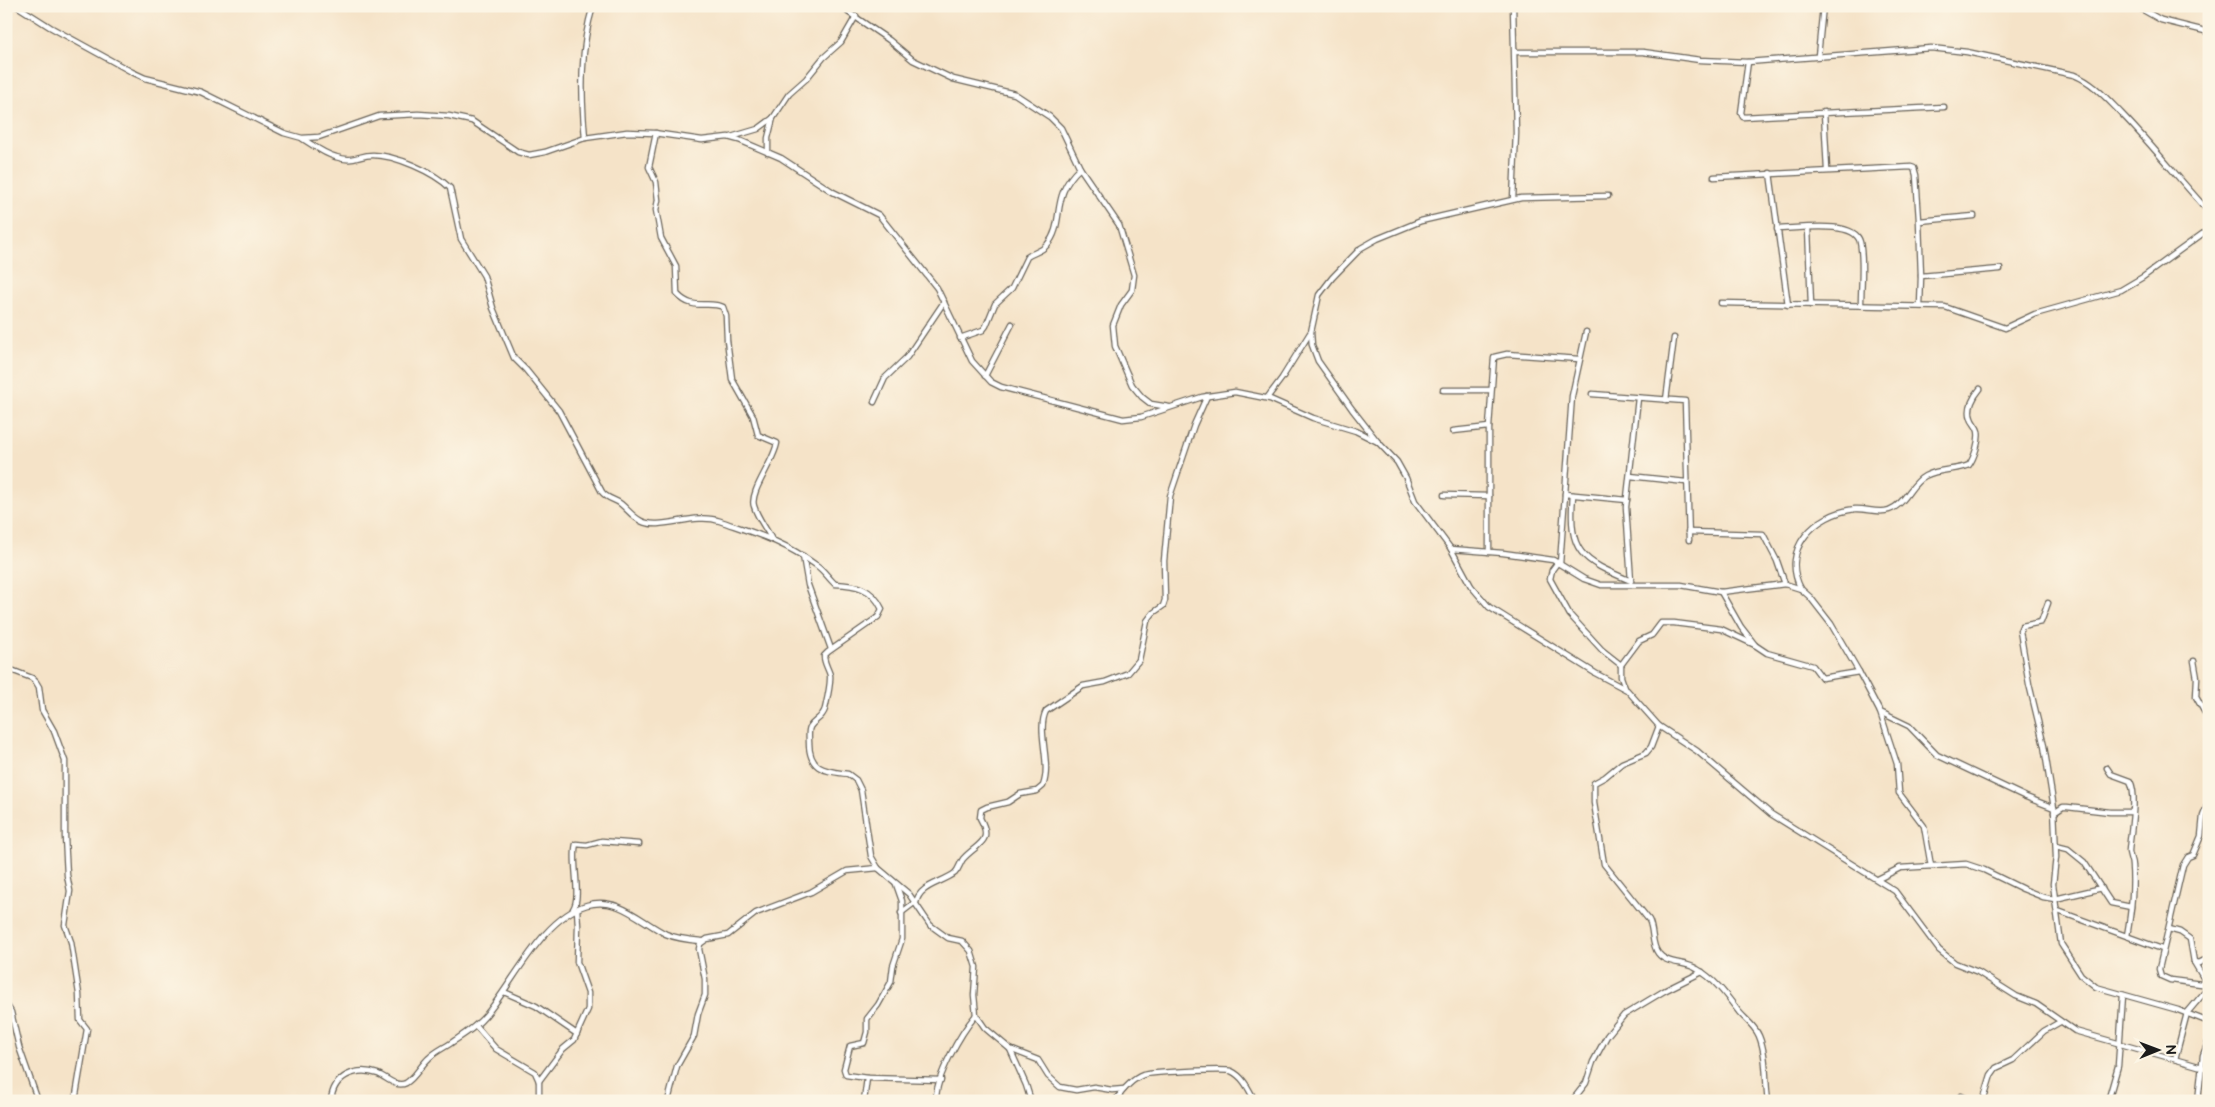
<svg xmlns="http://www.w3.org/2000/svg" width="2215" height="1107" font-family="'Balsamiq Sans',sans-serif">
<rect width="100%" height="100%" fill="#fcf5e5"/>
<filter id="ink" filterUnits="userSpaceOnUse"><feTurbulence type="fractalNoise" baseFrequency=".02" numOctaves="2"/><feDisplacementMap in="SourceGraphic" scale="10" xChannelSelector="R" yChannelSelector="G"/><feConvolveMatrix kernelMatrix="1 2 1 2 8 2 1 2 1" color-interpolation-filters="sRGB"/></filter>
<filter id="wash" filterUnits="userSpaceOnUse"><feTurbulence type="fractalNoise" baseFrequency=".0096" numOctaves="4" result="noise"/><feDisplacementMap in="SourceGraphic" scale="20" xChannelSelector="R" yChannelSelector="G"/><feGaussianBlur stdDeviation="1.12" result="paint"/><feColorMatrix in="noise" values="0 0 0 0 0 0 0 0 0 0 0 0 0 0 0 0 0 1.4 0 .05"/><feComposite in="paint" operator="in"/></filter>
<g filter="url(#wash)">
<rect width="100%" height="100%" fill="#f5e3c8"/>
</g>
<g filter="url(#ink)">
<g fill="none" stroke-linecap="round" stroke-linejoin="round">
<defs>
<g id="minor">
<path d="M17,6L50,27L132,72L145,78L201,92L284,133L302,138L319,137L379,116L418,114L449,116L472,121L518,152L529,155L545,152L585,138L627,132L654,133L702,140L728,137L739,140L781,158L833,192L879,215L937,288L972,361L991,382L1001,387L1123,419L1141,417L1202,397L1235,392L1270,399L1313,418L1356,431L1378,442L1397,462L1406,478L1415,501L1451,549L1471,586L1489,607L1595,673L1627,690L1659,726L1697,751L1771,814L1895,891L1939,950L1955,963L1978,972L2016,996L2036,1004L2075,1031L2209,1069"/>
<path d="M2136,6L2161,20L2209,32"/>
<path d="M848,12L889,40L913,60L953,79L1015,94L1050,117L1061,128L1080,168L1119,225L1134,275L1132,290L1121,305L1113,325L1115,346L1132,385L1142,397L1151,404L1169,407"/>
<path d="M1515,52H1643L1700,60L1748,62L1931,48L1967,52L2074,75C2094,83 2107,99 2122,114C2152,145 2179,179 2209,212"/>
<path d="M1818,56L1823,6"/>
<path d="M1748,62L1741,113L1743,117L1944,107"/>
<path d="M1824,112L1827,170"/>
<path d="M656,133L649,167L656,182L658,200L656,210L661,238L676,266L677,294C694,312 707,300 723,307L726,316L727,340L732,379L753,416L758,435L777,443C774,462 749,492 754,506C757,517 766,528 771,538"/>
<path d="M731,137L758,129L773,118L789,94L806,79L823,58L841,42L856,16"/>
<path d="M585,138C581,94 580,48 593,6"/>
<path d="M303,139C314,146 324,154 336,157C354,163 358,155 373,155C395,155 434,172 450,188L461,239L484,276L493,308L514,358L526,370L559,411L602,492C607,499 615,499 621,504C628,510 633,517 641,521C660,531 694,512 720,521C757,534 783,541 816,565C824,570 828,578 835,584C855,585 872,587 882,609L878,617L828,652L824,656C824,663 828,668 830,675C831,684 827,700 825,709C822,719 814,720 810,727C808,731 809,738 809,742C809,771 826,771 848,774L856,780L861,790L871,856L878,868L909,894L930,925L948,938L962,941L971,951L976,967L974,995L976,1015L985,1028L1010,1049L1026,1085L1031,1101"/>
<path d="M768,153V138L773,118"/>
<path d="M1770,173L1788,305"/>
<path d="M1714,177L1911,167L1914,168L1916,175L1919,220"/>
<path d="M1513,199L1516,133L1513,6"/>
<path d="M1808,228L1811,305"/>
<path d="M1777,229C1795,229 1855,219 1860,242C1864,261 1861,285 1861,304"/>
<path d="M1921,276L2000,269"/>
<path d="M1721,303L1945,307L2005,328L2035,314L2121,290L2143,277L2209,229"/>
<path d="M1920,306L1921,276L1919,221L1974,216"/>
<path d="M960,338L983,330L986,326L995,304L1012,288L1027,257C1034,252 1041,252 1047,245C1066,223 1049,196 1080,168"/>
<path d="M985,376L1012,324"/>
<path d="M1443,390H1491"/>
<path d="M1592,394L1685,401L1689,540"/>
<path d="M1267,398L1282,378L1310,333"/>
<path d="M1666,400L1674,338"/>
<path d="M874,402L885,378L907,357L944,302"/>
<path d="M1453,431L1489,427"/>
<path d="M1377,441L1352,409L1318,361L1312,345L1311,332L1319,295L1332,278L1361,248L1377,239L1421,221L1521,198L1608,196"/>
<path d="M1630,476L1686,482"/>
<path d="M1565,494L1627,500"/>
<path d="M1444,495L1489,496"/>
<path d="M1573,495C1568,553 1581,560 1631,581L1626,507L1638,398"/>
<path d="M1688,532L1763,534L1777,561L1785,584"/>
<path d="M1451,549L1503,553L1553,560L1584,579L1601,585H1681L1721,592L1785,584L1801,589L1810,597L1831,624L1859,672L1880,712L1897,764L1899,793L1924,826L1931,866"/>
<path d="M1489,552V427L1494,357L1507,354L1579,359"/>
<path d="M803,556L808,585L831,649"/>
<path d="M1558,562L1552,570L1550,579L1570,615L1602,650L1621,665"/>
<path d="M1560,564L1572,396L1586,332"/>
<path d="M1801,589C1780,549 1815,514 1855,509C1866,508 1878,514 1889,510C1906,504 1910,484 1925,476C1940,468 1955,471 1969,465C1974,458 1980,441 1978,431C1977,426 1972,423 1971,418C1967,408 1974,396 1980,389"/>
<path d="M1721,592L1741,627L1755,645L1767,653L1813,666L1822,678L1859,672"/>
<path d="M2048,603L2041,622L2022,626L2020,631L2029,684L2044,746L2054,808L2056,857L2053,884L2061,944L2081,975L2096,987L2178,1010L2209,1022"/>
<path d="M2194,661L2197,678L2196,697L2209,720"/>
<path d="M6,668L32,678L36,682L39,687L42,710L54,731L65,761V837L67,875L70,891L65,925L71,942L79,994L80,1020L87,1029L75,1101"/>
<path d="M1625,688L1621,677V665L1639,641L1652,635L1661,623H1674L1721,629L1755,645"/>
<path d="M1880,712L1909,726L1937,755L2026,797L2054,808"/>
<path d="M1659,726L1651,747L1646,753L1622,763L1605,777L1594,783V803L1604,864L1649,920C1654,930 1651,944 1658,953C1667,965 1685,961 1697,969C1715,979 1727,996 1739,1012C1746,1020 1755,1026 1759,1036C1767,1055 1765,1080 1768,1101"/>
<path d="M2107,768L2111,774L2130,781C2138,795 2130,834 2129,851C2129,856 2132,860 2132,866C2134,889 2131,913 2127,936"/>
<path d="M2209,801L2203,816L2201,836L2193,855L2188,857L2183,865L2159,969L2161,976L2170,980L2209,985"/>
<path d="M2054,813L2063,807H2067L2110,812H2132"/>
<path d="M2056,846L2068,849L2084,862L2111,903L2131,907"/>
<path d="M1878,879L1900,868L1966,864L1984,870L2023,889L2043,897L2055,899L2102,888"/>
<path d="M916,903C919,885 942,883 955,873C959,869 960,863 963,859C977,843 994,843 980,818L981,810L987,807L1008,802L1020,794L1037,791L1043,786C1052,763 1036,731 1046,711L1083,686L1105,682L1128,673L1139,660L1147,621L1153,613L1163,606L1165,600L1164,561L1170,496L1194,425L1207,396"/>
<path d="M573,909C582,897 571,860 576,844L587,845L602,841L639,844"/>
<path d="M2058,911L2162,949"/>
<path d="M901,913L914,903"/>
<path d="M2169,929L2180,932L2190,939L2194,962L2207,984"/>
<path d="M2194,962L2199,963L2209,958"/>
<path d="M504,992L536,1006L577,1034"/>
<path d="M6,1004L11,1012L19,1047L38,1101"/>
<path d="M476,1026L496,1049L535,1072L539,1081V1101"/>
<path d="M1010,1049L1038,1060L1048,1076L1060,1087L1076,1090L1094,1087L1112,1090L1124,1089"/>
<path d="M2175,1059L2187,1013L2209,987"/>
<path d="M867,1078L941,1080"/>
<path d="M539,1081L563,1049L574,1040L588,1009V993L577,962L578,926L577,909"/>
<path d="M331,1101C333,1076 356,1066 378,1074C386,1077 396,1088 406,1083C415,1078 421,1065 429,1058C436,1051 446,1047 454,1041C466,1033 477,1026 486,1015C515,981 542,918 587,905C618,896 640,921 666,934C677,939 690,940 702,941"/>
<path d="M668,1101L677,1066L694,1036L698,1014L705,995V979L699,949L700,944L707,939L728,935L756,913L811,892L847,871L878,868"/>
<path d="M864,1101L867,1078L846,1075L844,1069L850,1046L864,1043L867,1032V1019L878,1005L891,982L893,966L902,939V901L896,884"/>
<path d="M936,1101C935,1077 961,1033 976,1015"/>
<path d="M1115,1101C1122,1091 1132,1079 1143,1075C1149,1072 1225,1069 1231,1071C1244,1077 1249,1090 1255,1101"/>
<path d="M1572,1101L1586,1083L1593,1062L1607,1036L1624,1015L1664,991L1702,972"/>
<path d="M1955,1101L1961,1096L1971,1101"/>
<path d="M1983,1101L1991,1075L1996,1068L2013,1060L2044,1031L2060,1022"/>
<path d="M2108,1101L2118,1066L2123,995"/>
<path d="M2198,1101L2203,1055L2209,1040"/>
</g>
</defs>
<!-- minor casing -->
<use href="#minor" stroke="#686258" stroke-width="7"/>
<!-- minor -->
<use href="#minor" stroke="#fff" stroke-width="4.5"/>
</g>
</g>
<!-- margin -->
<rect width="2215" height="1107" fill="none" stroke="#fcf5e5" stroke-width="25"/>
<!-- north arrow -->
<g transform="translate(2158 1050) rotate(89)" stroke="#fcf5e5" stroke-width="4" paint-order="stroke">
<path d="M0-4L9 19L0 12L-9 19Z" fill="#1c1c1c"/>
<text y="-8" font-size="14" font-weight="bold" text-anchor="middle" fill="#1c1c1c">N</text>
</g>
</svg>
